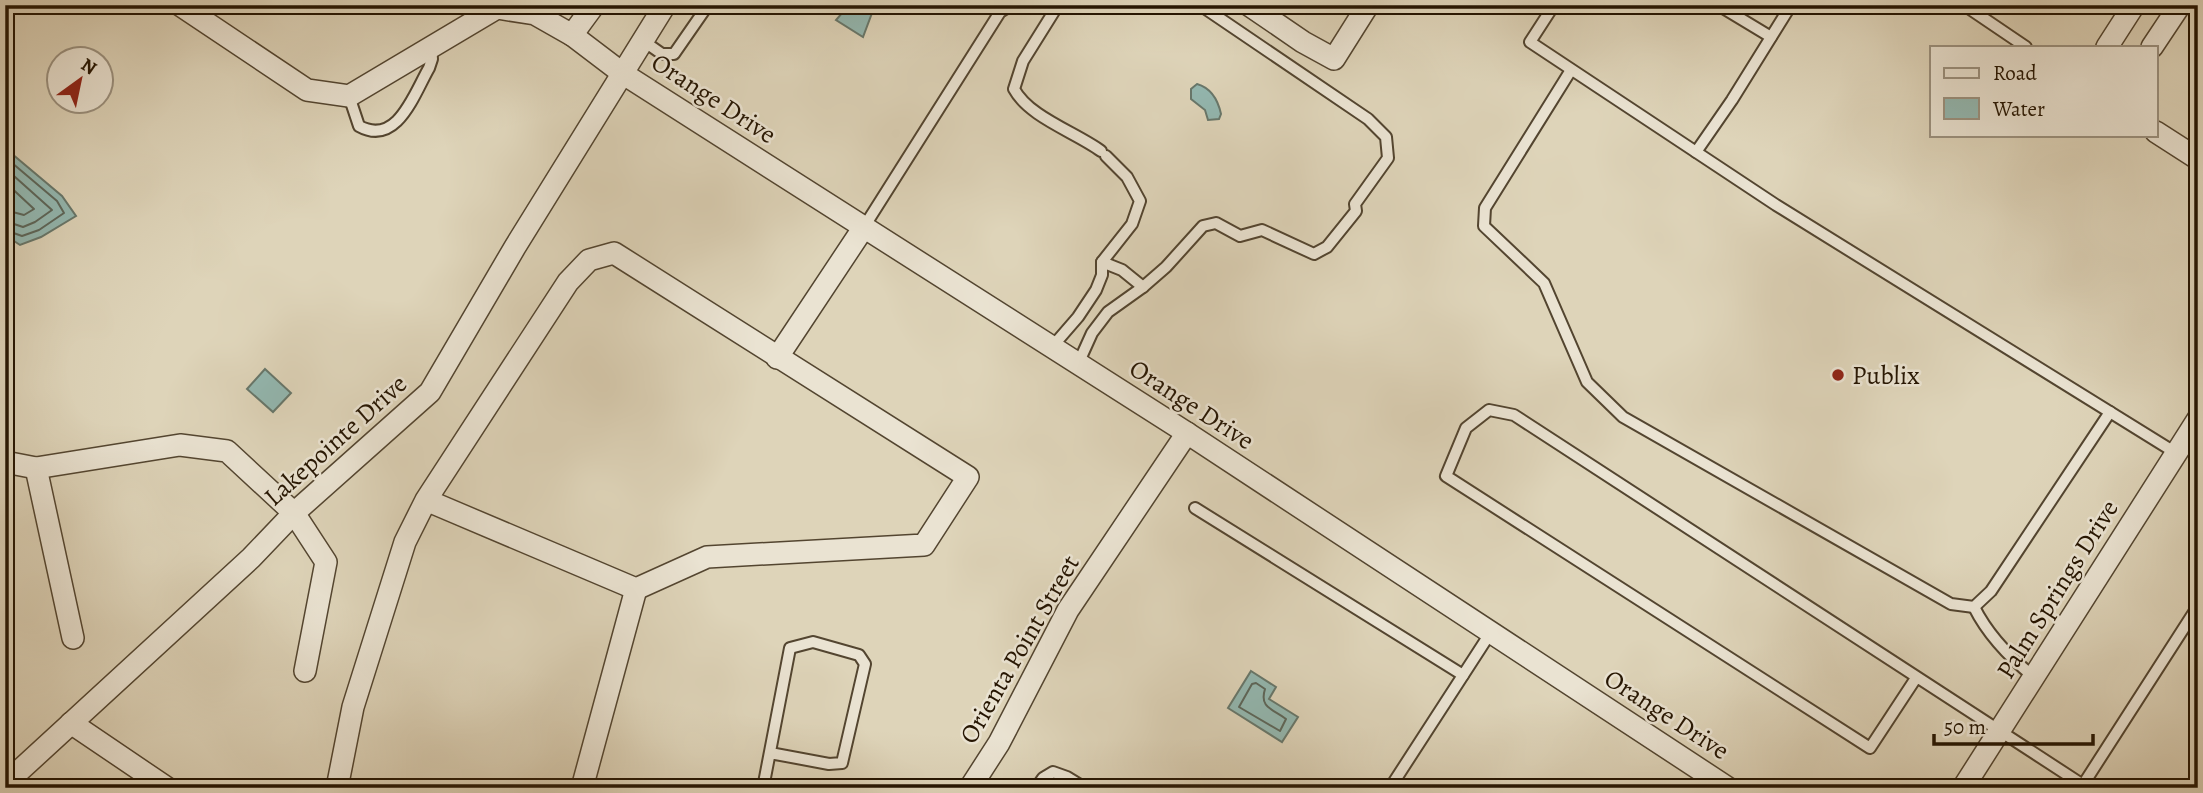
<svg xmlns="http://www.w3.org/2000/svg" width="2203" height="793" font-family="Alegreya,serif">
<rect width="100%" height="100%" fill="#ded4b9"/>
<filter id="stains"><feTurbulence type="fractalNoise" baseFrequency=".00286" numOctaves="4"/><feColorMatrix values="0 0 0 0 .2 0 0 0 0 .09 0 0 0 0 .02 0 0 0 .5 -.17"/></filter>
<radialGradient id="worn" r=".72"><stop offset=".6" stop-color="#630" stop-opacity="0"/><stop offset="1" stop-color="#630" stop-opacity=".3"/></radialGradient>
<!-- water -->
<g fill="#93b8b1" stroke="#67776b" stroke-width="2">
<path d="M849,5H875L863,37L836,20Z"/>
<path d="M1197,84C1211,88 1218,100 1221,114L1219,119L1208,120L1205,110L1191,99V89Z"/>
<path d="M5,148L62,196L76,216L41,237L20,245L5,235Z"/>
<path d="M265,369L291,393L273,412L247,389Z"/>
<path d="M1251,671L1276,687L1269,699L1298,717L1282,742L1228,708Z"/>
</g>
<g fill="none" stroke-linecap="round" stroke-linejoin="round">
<!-- shore -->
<g stroke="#5c665a" stroke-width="2">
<path d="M5,157L57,201L64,213L39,230L22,236L5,230"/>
<path d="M5,168L52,210L35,222L23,227L5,221"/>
<path d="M5,182L34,209L24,215L5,210"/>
<path d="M1256,683L1265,689C1259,708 1273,709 1286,719L1280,731L1239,707L1252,684Z"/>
</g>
<defs>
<g id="lane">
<path d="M1058,5L1023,61L1014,89C1029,117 1075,132 1101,151"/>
<path d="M1554,5L1530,42L1776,205L2176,453"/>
<path d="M1718,5L1771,37"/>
<path d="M1964,5L2026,47"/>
<path d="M642,40L662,54H674L708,5"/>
<path d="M1571,70L1485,208L1484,226L1544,283L1587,382L1623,417L1951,604L1974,607L1991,591L2110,412"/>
<path d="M349,96L359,126C397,147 414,94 429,68L432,59L431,47"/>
<path d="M1696,152L1732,100L1791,5"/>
<path d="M864,227L1000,12L1011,5"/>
<path d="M1102,262L1122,270L1143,287"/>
<path d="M1052,347L1078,317L1096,290L1102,275V262L1132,224L1140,201L1127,177L1106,156"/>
<path d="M1078,364L1092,333L1108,312L1143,287L1166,267L1203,226L1216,223L1240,236L1262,230L1314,254L1327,247L1356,211L1355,204L1388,158L1386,137L1368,119L1200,5"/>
<path d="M1195,508L1463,675"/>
<path d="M1974,607C1988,635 2009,657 2034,677"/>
<path d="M1916,678L1870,748L1446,476L1466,428L1489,410L1514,415L2083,785L2092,788"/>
<path d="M763,788L790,648L813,642L859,655L865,664L842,763L829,764L770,753"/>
<path d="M1036,788L1043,778L1053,772L1067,777L1085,788"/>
<path d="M1390,788L1491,632"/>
<path d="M2081,788L2198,606"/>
</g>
<g id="street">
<path d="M180,5L307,90L349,96L497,8L535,14L572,35L594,5"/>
<path d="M1249,5L1303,42L1334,59L1368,5"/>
<path d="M572,35L622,73L1187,433L1728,788"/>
<path d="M2107,47L2134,5"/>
<path d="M2152,47L2180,5"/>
<path d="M2156,132L2198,159"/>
<path d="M777,358L864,227"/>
<path d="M5,462L36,468L180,445L227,451L294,513L326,562L305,671"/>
<path d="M36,468L73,638"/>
<path d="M71,723L167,788"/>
<path d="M5,784L251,558L294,513L430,392L515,247L665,5"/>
<path d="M337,788L353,707L405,542L426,500L568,282L589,260L614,253L968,477L924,545L707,557L636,589L426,500"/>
<path d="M582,788L636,589"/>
<path d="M970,788L999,743L1068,610L1187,433"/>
<path d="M1963,788L2198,419"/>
</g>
</defs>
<!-- lane casing -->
<use href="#lane" stroke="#534530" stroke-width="14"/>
<!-- street casing -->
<use href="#street" stroke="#534530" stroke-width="24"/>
<!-- lane -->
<use href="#lane" stroke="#eae3d2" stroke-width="10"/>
<!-- street -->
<use href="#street" stroke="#eae3d2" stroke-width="21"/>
</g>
<!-- markers -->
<circle fill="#8f2418" stroke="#eae3d2" stroke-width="2.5" cx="1838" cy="375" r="7"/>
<g text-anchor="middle" stroke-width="5" stroke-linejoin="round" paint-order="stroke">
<!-- street labels -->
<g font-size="26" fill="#251502" stroke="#eae3d2">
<text transform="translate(714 98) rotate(33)" y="9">Orange Drive</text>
<text transform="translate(1192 404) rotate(33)" y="9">Orange Drive</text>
<text transform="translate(335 440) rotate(-42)" y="9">Lakepointe Drive</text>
<text transform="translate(2057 589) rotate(-58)" y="9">Palm Springs Drive</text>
<text transform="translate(1019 649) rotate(-60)" y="9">Orienta Point Street</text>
<text transform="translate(1667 714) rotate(33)" y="9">Orange Drive</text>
</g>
<!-- poi labels -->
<g font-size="26" fill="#251502" stroke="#eae3d2" text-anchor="start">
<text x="1852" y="384">Publix</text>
</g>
</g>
<!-- margin -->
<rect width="2203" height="793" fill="none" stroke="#ded4b9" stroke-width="28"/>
<rect x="7" y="7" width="2189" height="779" fill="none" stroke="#251502" stroke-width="3.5"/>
<rect x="14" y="14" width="2175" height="765" fill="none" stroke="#251502" stroke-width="2"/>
<!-- legend -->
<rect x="1930" y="46" width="228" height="91" fill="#eae3d2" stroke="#9b917f" stroke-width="2"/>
<rect x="1944" y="68" width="35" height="10" fill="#eae3d2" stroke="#9b917f" stroke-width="2"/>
<text x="1993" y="80" font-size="21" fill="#251502">Road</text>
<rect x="1944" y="98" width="35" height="21" fill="#93b8b1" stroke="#9b917f" stroke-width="2"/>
<text x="1993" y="116" font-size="21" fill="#251502">Water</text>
<!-- north arrow -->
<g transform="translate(80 80) rotate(33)"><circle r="33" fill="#eae3d2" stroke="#9b917f" stroke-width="2"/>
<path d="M0-5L12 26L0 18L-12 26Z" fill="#8f2418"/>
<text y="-10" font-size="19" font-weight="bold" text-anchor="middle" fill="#251502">N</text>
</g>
<!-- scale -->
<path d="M1934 734v10h159v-10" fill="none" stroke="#251502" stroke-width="3.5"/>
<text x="1944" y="734" font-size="21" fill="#251502" stroke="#eae3d2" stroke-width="5" paint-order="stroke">50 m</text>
<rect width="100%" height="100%" filter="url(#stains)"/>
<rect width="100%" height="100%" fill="url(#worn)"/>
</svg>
